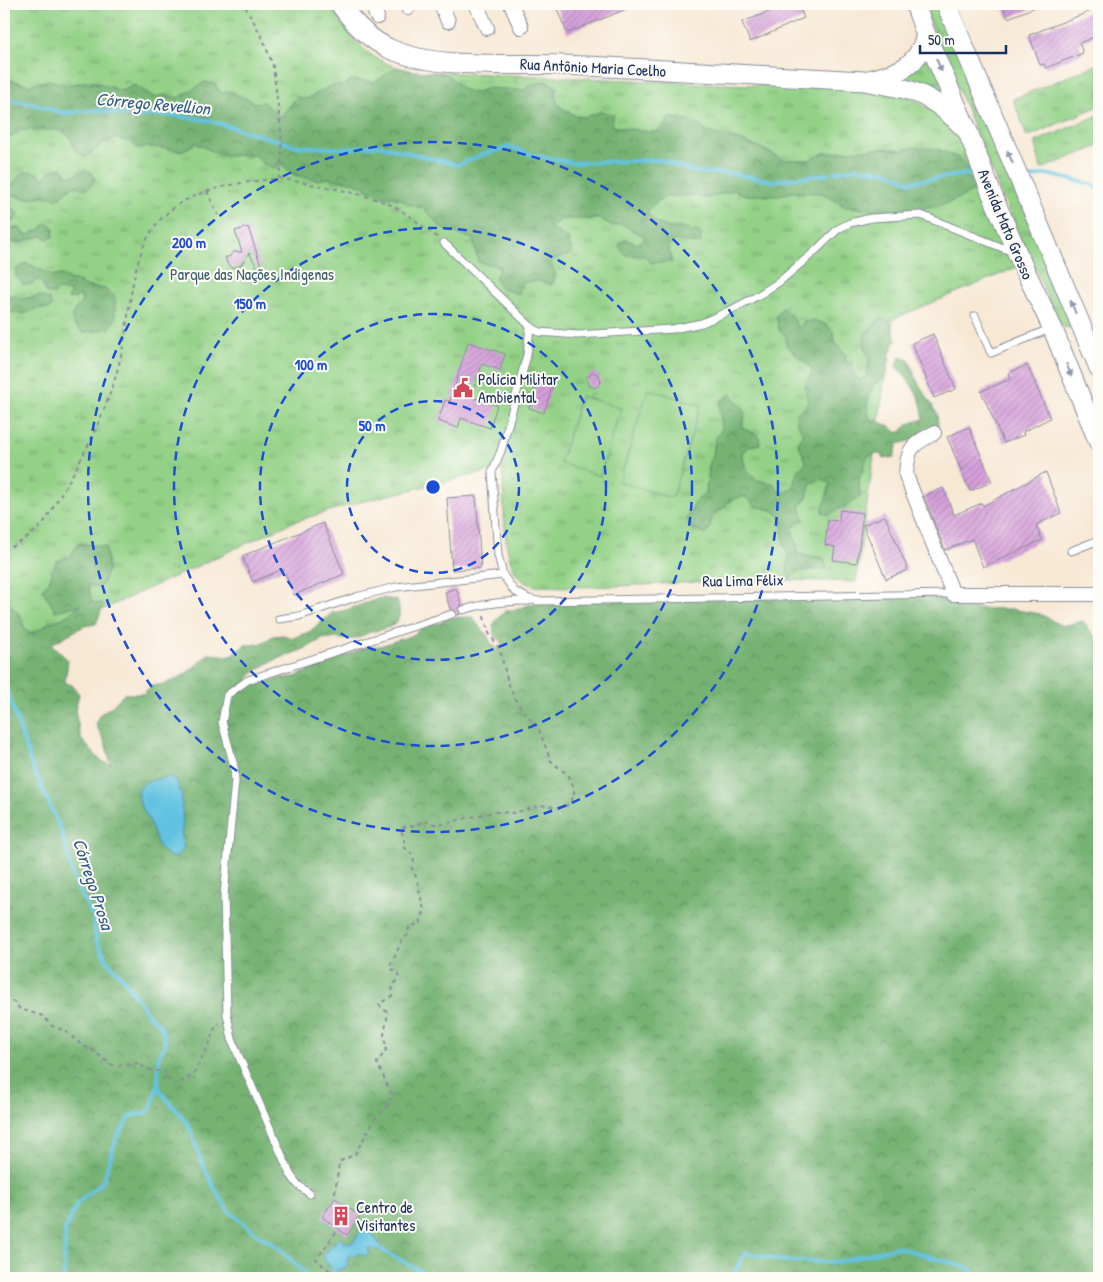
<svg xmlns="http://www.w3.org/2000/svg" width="1103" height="1282" font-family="'Patrick Hand',sans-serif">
<defs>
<pattern id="grass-tufts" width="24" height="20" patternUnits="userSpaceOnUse" patternTransform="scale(1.25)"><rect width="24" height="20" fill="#93d186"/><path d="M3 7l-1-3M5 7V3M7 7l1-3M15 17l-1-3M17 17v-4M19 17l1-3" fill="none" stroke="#77aa71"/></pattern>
<pattern id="forest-crowns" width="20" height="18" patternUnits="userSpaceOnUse" patternTransform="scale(1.25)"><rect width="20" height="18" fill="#76b373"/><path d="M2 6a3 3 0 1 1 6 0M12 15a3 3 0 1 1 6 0" fill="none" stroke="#609262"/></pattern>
<pattern id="building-hatch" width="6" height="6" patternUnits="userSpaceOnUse" patternTransform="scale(1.25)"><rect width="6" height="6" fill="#d69fda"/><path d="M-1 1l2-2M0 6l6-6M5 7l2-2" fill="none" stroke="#ad82b4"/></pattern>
</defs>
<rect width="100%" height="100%" fill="#fdfcf7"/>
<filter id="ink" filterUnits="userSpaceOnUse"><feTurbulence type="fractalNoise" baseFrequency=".02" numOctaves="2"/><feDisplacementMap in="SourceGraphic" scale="10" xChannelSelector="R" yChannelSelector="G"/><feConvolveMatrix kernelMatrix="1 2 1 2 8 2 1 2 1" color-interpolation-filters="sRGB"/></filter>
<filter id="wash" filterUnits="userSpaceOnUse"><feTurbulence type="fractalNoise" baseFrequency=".0096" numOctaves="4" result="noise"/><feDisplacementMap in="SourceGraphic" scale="20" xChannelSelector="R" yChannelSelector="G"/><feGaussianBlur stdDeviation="1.12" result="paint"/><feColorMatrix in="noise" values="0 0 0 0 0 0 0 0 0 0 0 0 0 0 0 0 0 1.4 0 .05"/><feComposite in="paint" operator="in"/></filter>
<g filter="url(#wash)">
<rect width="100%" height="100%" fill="#f7e8d4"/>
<!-- grass -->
<g fill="url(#grass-tufts)" stroke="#578072">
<path d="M4,4H331C343,26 360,52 384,62C393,67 404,69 414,71L772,86L867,87L904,94L955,124L1020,266L893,319L856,582C813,580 770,580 727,581C663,583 600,589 536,586C533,585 528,584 525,582C498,565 506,496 502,468L356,503L293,522L4,655Z"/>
<path d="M923,4H943L1073,325L1069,328L1064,327L1059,323L1000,191Z"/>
<path d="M928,46L954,110L881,80Z"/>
<path d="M1099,64V106L1027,137L1013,99Z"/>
<path d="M1099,115V146L1041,169L1035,142Z"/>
</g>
<!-- forest -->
<g fill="url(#forest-crowns)" stroke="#487168">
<path d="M397,67L414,71L447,74L462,89L475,93L487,88L524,90L533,84L546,81L557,87L555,95L558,105C576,117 580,121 601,111L614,115L611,126L650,132L659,131L670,117L697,123L707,132L737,139L765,150L783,160H809L824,153L884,148L903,150L912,147L938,149L961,159L967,165L968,170L964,175L976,182L974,191L948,203L909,211L878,212L843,205L822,193L792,192L775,196L746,195L734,190L707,198L692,195L665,197L652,205L647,213L654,222L670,228L683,227L701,234V242L696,244L676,240L670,244L669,251L672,262L651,263L644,256L625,255L619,246L625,239L638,244L646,237L621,224L612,226L601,219H561L549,227L568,239L573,253L550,261L556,275L552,285L540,281L523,282L519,294L501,289L495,278L500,267L478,262L473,239L443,229L423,208L407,204L401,199L379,195L356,183L328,178L318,180L294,175L281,164L273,169L263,164L255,155L221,156L196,143L182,151L154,147L138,148L129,141L116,139L102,144L85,158L75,150L70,137L62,130H21L10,138L4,136V78L30,85L49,80L66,85L91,81L122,91L134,85L154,97L165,95L178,98L205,82L215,84L221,93L231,91L255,103L263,102L280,117L297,97L307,99L330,86L344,85L350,80L375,82Z"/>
<path d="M62,168L70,177L85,170L91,172L95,179L93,183L87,189L73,186L57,200C37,189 35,205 15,195L8,199L4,204V187L14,184C19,171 34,167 43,178L55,169Z"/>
<path d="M4,207L13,208L18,214L14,221L6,222L4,220Z"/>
<path d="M46,223L51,225L54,229L53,237L47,239L42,236L18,243L4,242V228H20L23,233L28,235L40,230Z"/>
<path d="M27,263L53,276L62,275L71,281H78L84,286L105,289L115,298V319L110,328L83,333C68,321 69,315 82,302L80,295L75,298L68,299L71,292L59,290L54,293H46L41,281L37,279L32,284L24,285L15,276L17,269Z"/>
<path d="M14,295L21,299L39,296L49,299L52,306L49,309L39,308L23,314L4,311V296Z"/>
<path d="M782,308L793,317L798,329L804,322L814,320L827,325L834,333L835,342L846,355L845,362H852L853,374L860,380L866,377L869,362L864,341L865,333L881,318L889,321L892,326L896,340L890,353L887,375L873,385L867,406L870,419L890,426L896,432H901L908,424L923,419C924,398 909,381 896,366L900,357L909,360L918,383L937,413L938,427L920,433L916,439L898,444L894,457L884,459L882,455L875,453L867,457L859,480L860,498L828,515L822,512L830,484L820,478L811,483L807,497L800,506L804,520L797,523L792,530L797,543V553L802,555L824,558L827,569L798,571L790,580L787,571L789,556L784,546L781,518L774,511L754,505L746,497C725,497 729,508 712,516L710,528L705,535L700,530H693L686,519L695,502L706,492L710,461L713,456L715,439L721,431L720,402L730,394C742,406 749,410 742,428L759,436L760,444L750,446L742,452C745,472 752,482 773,483L781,494L793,488L795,477L806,462L798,443L803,433L797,423L796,414L808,404L805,384L810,377L812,369L786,345V336L779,330L776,316Z"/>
<path d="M79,543L106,547L108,569L102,585L98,588L88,585L92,602L104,604L96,624L84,626L51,644L68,660L65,683L72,685L79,694L75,710L81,739L100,760L111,765L105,742L96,725L99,715L112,706L124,694H143C155,681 152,688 167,683C183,678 196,666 208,654L231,656L245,645L260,644L273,636L283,635L293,638L309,632L332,613L346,610L381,598L397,600C406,629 387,627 368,633C363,635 358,638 354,639C344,641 332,636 323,639C316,642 309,647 302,650C283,657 258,664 246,681L261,684L281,678L295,677L364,648L380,646L413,635L427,624L440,623L448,618L473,617C476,623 479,626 484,631C491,639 487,642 500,650L502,642L494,635L493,624L506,610H515L537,602L952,596L966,608L1011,609L1040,614L1062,626L1083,621L1096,638L1099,639V1278H4V598L19,614L26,631L34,633L48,623L63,618L81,605L55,611L42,589L49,582L56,561L69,557Z"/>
</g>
<!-- pitch -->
<g fill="#93d186" stroke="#578072">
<path d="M648,389L701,405L672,498L619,482Z"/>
<path d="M581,396L621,408L600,476L560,463Z"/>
</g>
<!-- water -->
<g fill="#62c2e1" stroke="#3e78a0">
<path d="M168,777L176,779L181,793L183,824L181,833L184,848L176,857H170L159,848L149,820L140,804L138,790L146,782Z"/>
<path d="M366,1230L371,1232L385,1252L370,1248L368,1249L370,1254L365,1256L361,1254H356L354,1256L349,1255L347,1259L348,1267L334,1271L326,1262L323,1256L339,1238L347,1244L353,1242L360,1232Z"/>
</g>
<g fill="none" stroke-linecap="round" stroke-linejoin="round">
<!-- stream -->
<g stroke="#62c2e1" stroke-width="4">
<path d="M4,99L30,103L64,113L97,110L131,116L168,115L207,120L296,146L344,149L377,145L458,165L481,155L509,147L533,155L574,163L660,160L694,172L736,174L773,181L828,174"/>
<path d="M834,172L858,168L888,172L910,182L974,173"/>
<path d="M1031,178L1046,174L1091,184L1099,188"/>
<path d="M4,683L34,771L61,830L75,884L93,917L96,939L107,961L123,978L150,1017L160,1025L164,1035L165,1046L159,1055L158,1083L151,1109L144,1114H137L130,1117L116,1139L103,1182L77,1203L65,1230L64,1278"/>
<path d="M158,1084L160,1091L189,1125L202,1163L215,1189L228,1210L250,1229L279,1248L309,1278"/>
<path d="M382,1250L433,1278"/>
<path d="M331,1278L335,1267"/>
<path d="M731,1278L745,1253L787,1261L838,1262L897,1247L969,1268L975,1278"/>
</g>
</g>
<g id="blocks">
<!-- building -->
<g fill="url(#building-hatch)">
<path d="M555,4H639L567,33Z"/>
<path d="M790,4H798L804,18L750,42L742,22Z"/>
<path d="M1002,4H1043L1008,18Z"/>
<path d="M1099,8V35L1079,43L1083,53L1046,68L1044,64L1040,65L1029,35Z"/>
<path d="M248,227L261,266L258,268L249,253L241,265L232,268L228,265L225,257H229L233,252H242L235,231Z"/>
<path d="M933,334L956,389L934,398L912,343Z"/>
<path d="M468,342L505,354L500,370L482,364L471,397L497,405L490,428L461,418L458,428L438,421L445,400L450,401Z"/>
<path d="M1027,365L1050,418L1023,432L1024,435L1004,443L981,391L1011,379L1009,373Z"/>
<path d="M593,372L599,375L601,383L595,388L588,386L586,378Z"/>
<path d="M537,382L552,387L544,413L529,408Z"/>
<path d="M969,427L992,482L970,491L947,437Z"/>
<path d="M1046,472L1061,513L1036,525L1042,540L983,567L972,539L945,550L924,496L943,488L954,515L982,503L983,506Z"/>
<path d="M476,496L481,568L452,570L447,498Z"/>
<path d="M840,510L863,513L857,563L833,560L835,547L825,545L828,520L839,521Z"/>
<path d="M885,516L908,570L886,579L863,525Z"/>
<path d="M323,523L344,574L294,595L283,569L253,582L242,556Z"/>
<path d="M456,588L462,605L458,608L460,614L457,615L455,610L450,609L445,592Z"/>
<path d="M335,1198L360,1216L347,1235L322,1217Z"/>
</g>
</g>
</g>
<g filter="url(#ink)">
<use href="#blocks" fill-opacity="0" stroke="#898c99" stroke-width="1"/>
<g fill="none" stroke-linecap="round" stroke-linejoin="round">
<defs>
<g id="lane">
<path d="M444,243L530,326L527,355L501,451L492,472L498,555L503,575L514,591L529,599L537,601L953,594"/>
<path d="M975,316L991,353L1052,328"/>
<path d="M530,326L539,332L578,335L673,329L702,323L731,310L759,295L779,282L813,253L838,229L850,223L871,218L921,215L1013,252"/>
<path d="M1071,551L1099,540"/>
<path d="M463,610C485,603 506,601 529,601"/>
<path d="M279,619L299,616L356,597L396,587L503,575"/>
<path d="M310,1194L298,1185L290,1174L237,1052L232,1039L227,1014L224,895L235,781L234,766L222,722L227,695L248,680L452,614"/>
</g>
<g id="street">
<path d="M372,4L377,17"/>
<path d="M407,4L408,8"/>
<path d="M441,4L448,21"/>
<path d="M476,4L487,28"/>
<path d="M511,4L521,27"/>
<path d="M934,433C910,446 908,448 906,475L953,594H1099"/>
</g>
<g id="secondary">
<path d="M340,4C353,23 368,39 390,49C438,70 510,63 562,65C663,69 764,76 865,81C883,85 902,86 919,94C938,102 954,117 968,132"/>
<path d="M915,4L926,35L968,132L991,192L1022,264L1052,327L1099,443"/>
<path d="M946,4L1099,368"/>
<path d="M869,80C897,73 918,68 926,35"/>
</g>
</defs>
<!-- lane casing -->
<use href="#lane" stroke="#898c99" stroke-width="9"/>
<!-- street casing -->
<use href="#street" stroke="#898c99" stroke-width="16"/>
<!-- secondary casing -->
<use href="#secondary" stroke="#898c99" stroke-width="21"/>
<!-- path -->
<g stroke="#898c99" stroke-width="2" stroke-dasharray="4 4" stroke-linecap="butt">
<path d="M279,178C314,185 350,190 384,202C404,210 421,225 438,238"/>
<path d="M207,191L218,215"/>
<path d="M4,550C14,546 25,540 33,533C44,525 51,511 58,499C86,454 113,399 123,346C132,303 130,248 165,215C194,187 241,183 279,178L282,155L281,131L273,66L263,39L244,4"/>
<path d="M4,998L14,1002L20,1009L43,1016L52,1026L65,1031L83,1046L91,1049L110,1064L117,1066L138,1063L146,1069L165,1072L171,1082L177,1085L194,1074C197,1064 202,1058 207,1049C212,1040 211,1031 219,1023"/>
<path d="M335,1193L339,1164L341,1161L355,1154L375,1119L386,1108L392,1095L377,1063C379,1057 385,1055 386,1049C387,1045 384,1041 384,1037C384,1028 388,1023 387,1012L380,1006L379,1004L392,996L393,985L399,977V974L392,969L390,966L403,939L408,935L409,927L421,923V918L425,911C419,898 420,881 412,869L414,859L411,853L404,847L405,843L401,829L404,827L413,826L424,821L438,825L493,812L515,813L540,805L561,808L566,806L571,801L574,795V788L569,776L551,761L539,730L516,701L508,683L500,650L489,633L483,614"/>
<path d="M336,1232L316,1260L340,1278"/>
</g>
<!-- lane -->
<use href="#lane" stroke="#fff" stroke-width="7"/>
<!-- street -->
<use href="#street" stroke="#fff" stroke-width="14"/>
<!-- secondary -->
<use href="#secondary" stroke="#fff" stroke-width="19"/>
</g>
<!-- one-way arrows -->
<defs><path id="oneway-solid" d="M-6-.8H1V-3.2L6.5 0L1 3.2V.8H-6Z" transform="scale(1.25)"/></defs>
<g fill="#8d97ae">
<use href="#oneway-solid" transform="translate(939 65) rotate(66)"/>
<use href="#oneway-solid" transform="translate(1010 157) rotate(-113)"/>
<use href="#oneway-solid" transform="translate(1073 307) rotate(-113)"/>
<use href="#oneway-solid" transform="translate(1069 370) rotate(68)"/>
</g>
</g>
<!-- distance rings -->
<g fill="none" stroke="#1d4ed8" stroke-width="2.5" stroke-dasharray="9 6">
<circle cx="433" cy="487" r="86"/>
<circle cx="433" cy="487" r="173"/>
<circle cx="433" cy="487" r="259"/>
<circle cx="433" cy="487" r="345"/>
</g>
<!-- icons -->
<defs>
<symbol id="civic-bare" viewBox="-9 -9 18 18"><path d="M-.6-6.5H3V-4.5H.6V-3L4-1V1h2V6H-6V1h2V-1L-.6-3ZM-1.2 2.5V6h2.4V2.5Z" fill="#d1495b" stroke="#fdfcf7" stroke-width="2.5" paint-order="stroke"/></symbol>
<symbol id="building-bare" viewBox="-9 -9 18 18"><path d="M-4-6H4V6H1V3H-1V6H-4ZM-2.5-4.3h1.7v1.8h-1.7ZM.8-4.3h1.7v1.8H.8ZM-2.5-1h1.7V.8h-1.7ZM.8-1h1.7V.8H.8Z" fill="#d1495b" stroke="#fdfcf7" stroke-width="2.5" paint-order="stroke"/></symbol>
</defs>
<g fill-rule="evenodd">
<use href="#civic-bare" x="449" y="374" width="28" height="28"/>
<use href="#building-bare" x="327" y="1202" width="28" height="28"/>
</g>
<g text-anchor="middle" stroke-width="4" stroke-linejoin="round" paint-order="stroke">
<!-- street labels -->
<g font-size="16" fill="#1b2f5e" stroke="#fdfcf7">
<text transform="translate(593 67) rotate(3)" y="6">Rua Antônio Maria Coelho</text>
<text transform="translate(1006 224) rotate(67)" y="6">Avenida Mato Grosso</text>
<text transform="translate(743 580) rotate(-1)" y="6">Rua Lima Félix</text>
</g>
<!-- park labels -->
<g font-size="16" fill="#3f606a" stroke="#fdfcf7">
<text x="252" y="280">Parque das Nações Indígenas</text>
</g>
<!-- poi labels -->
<g font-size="16" fill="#1b2f5e" stroke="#fdfcf7" text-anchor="start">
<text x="478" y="385">Polícia Militar<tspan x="478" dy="18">Ambiental</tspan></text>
<text x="356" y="1213">Centro de<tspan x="356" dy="18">Visitantes</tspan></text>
</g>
<!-- water labels -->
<g font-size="18" font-style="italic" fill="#305b85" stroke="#fdfcf7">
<text transform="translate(153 104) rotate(5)" y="6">Córrego Revellion</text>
<text transform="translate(93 884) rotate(72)" y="6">Córrego Prosa</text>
</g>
</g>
<circle cx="433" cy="487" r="8" fill="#1d4ed8" stroke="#fdfcf7" stroke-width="2.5"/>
<g font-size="15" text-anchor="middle" font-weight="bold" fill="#1d4ed8" stroke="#fdfcf7" stroke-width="4" stroke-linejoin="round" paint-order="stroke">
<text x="189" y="248">200 m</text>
<text x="250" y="309">150 m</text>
<text x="311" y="370">100 m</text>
<text x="372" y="431">50 m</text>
</g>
<!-- margin -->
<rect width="1103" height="1282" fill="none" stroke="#fdfcf7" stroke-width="20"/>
<!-- scale -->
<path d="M920 45v8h86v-8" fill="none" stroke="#1b2f5e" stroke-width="2.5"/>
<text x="928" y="45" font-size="15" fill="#1b2f5e" stroke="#fdfcf7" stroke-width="4" paint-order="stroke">50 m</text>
</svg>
